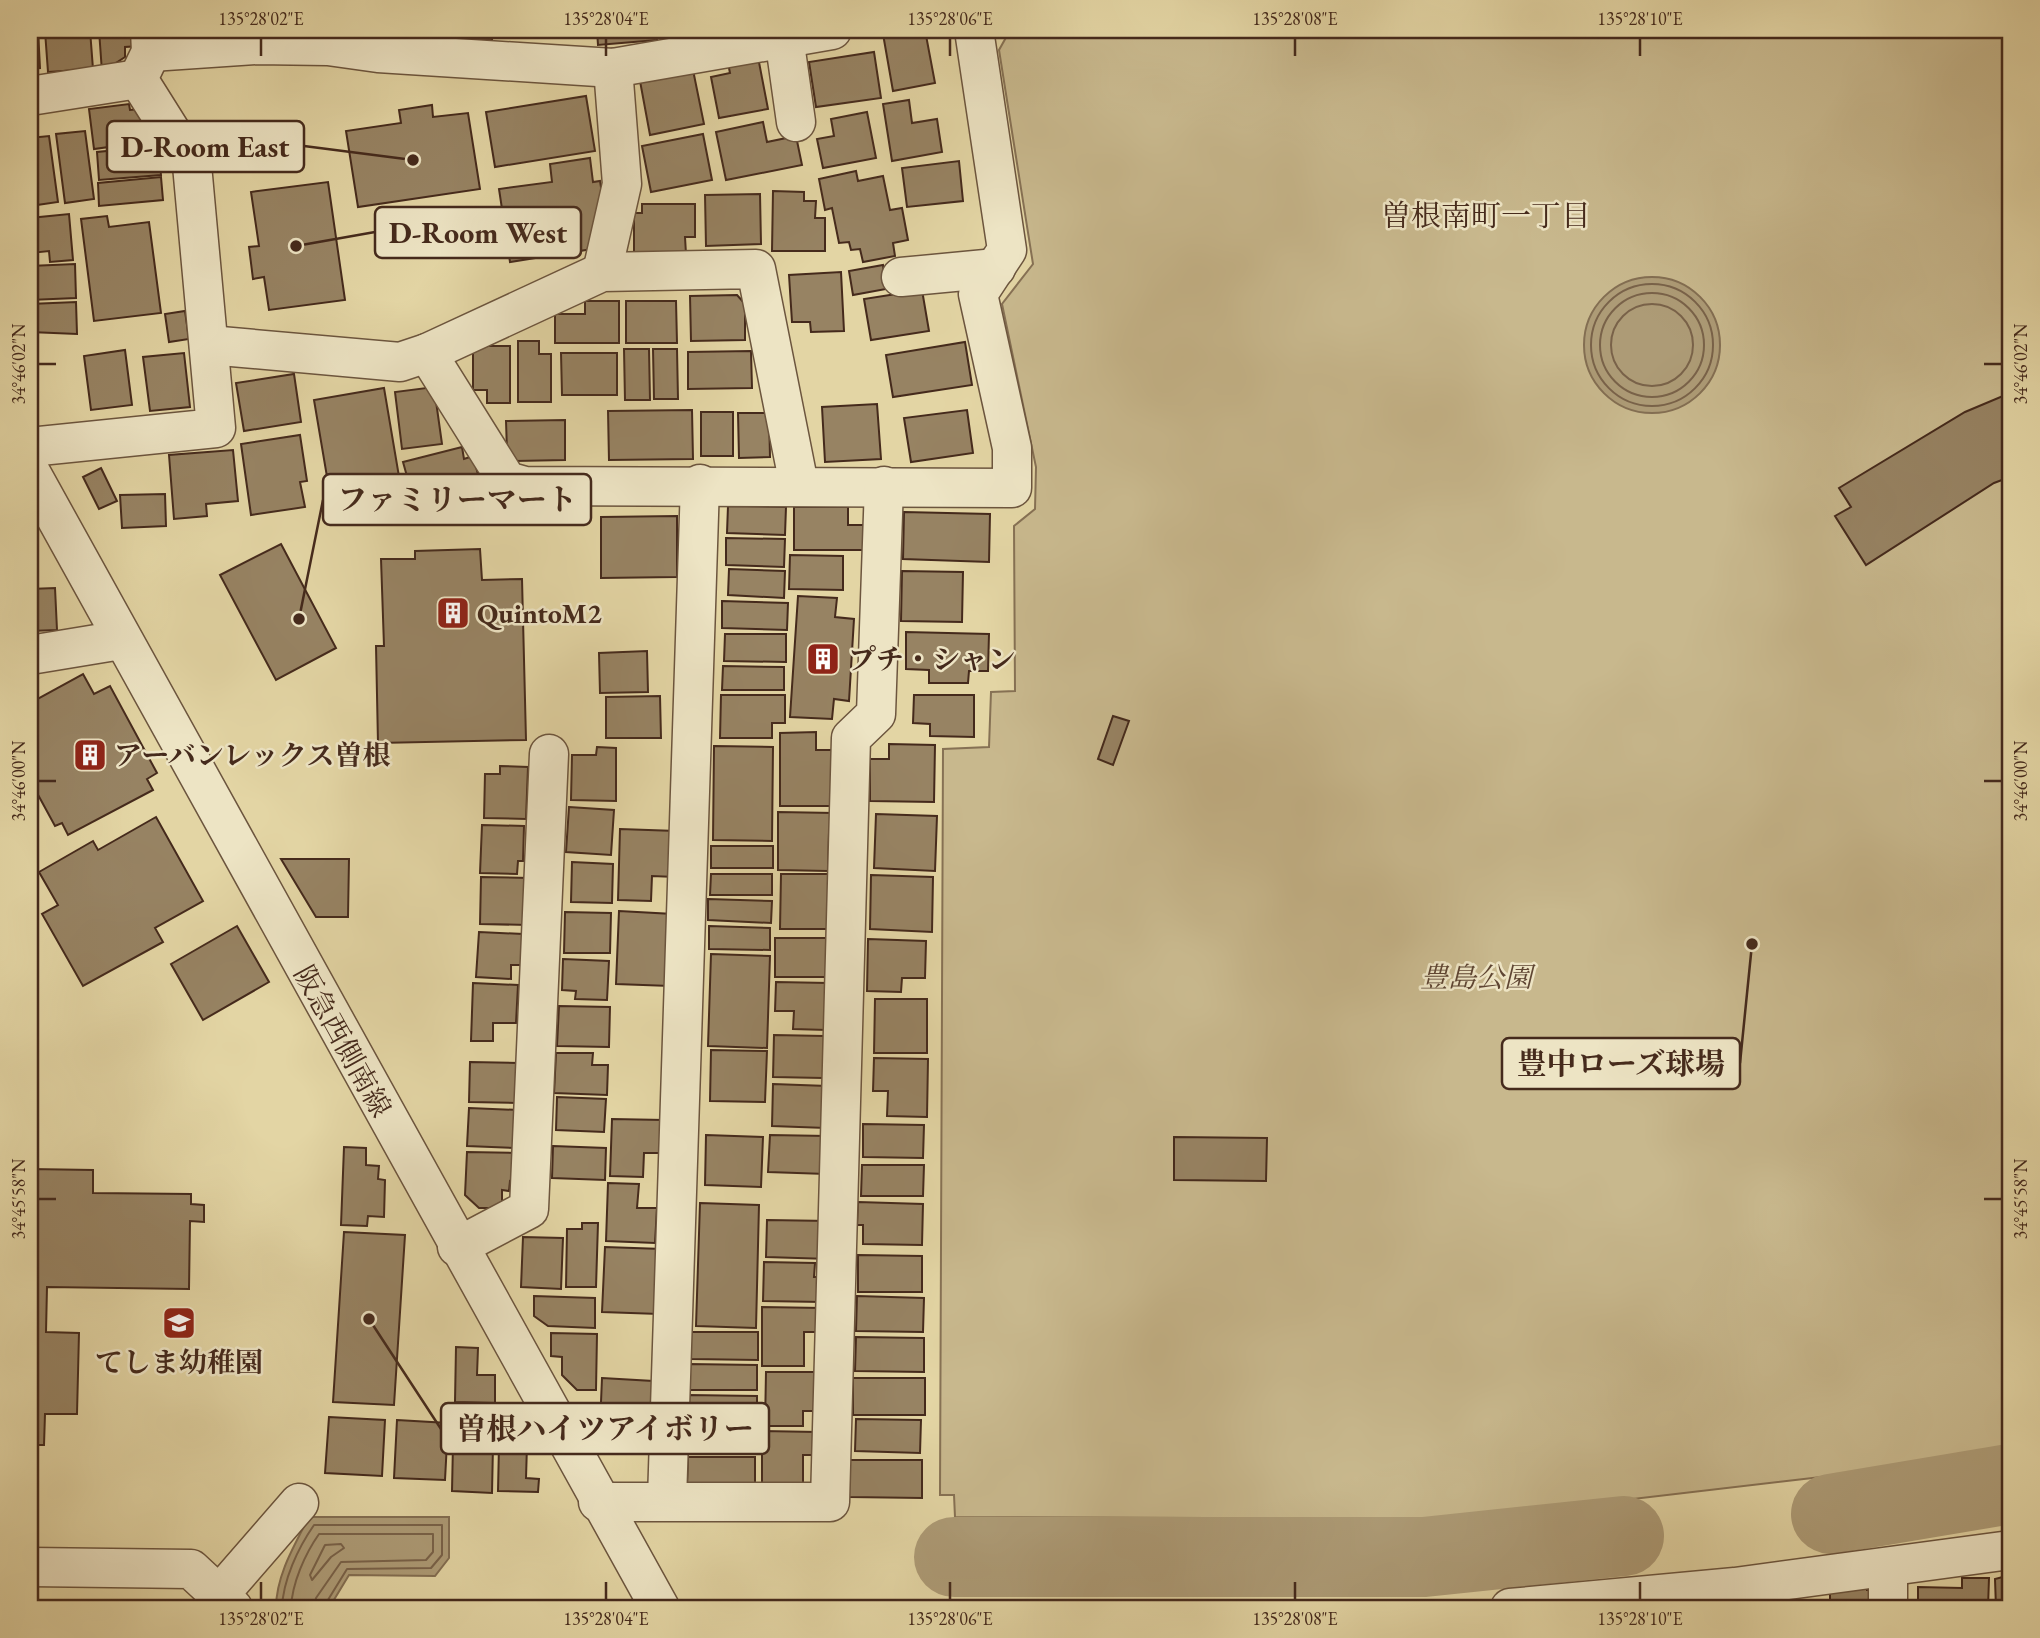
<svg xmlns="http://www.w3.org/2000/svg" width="2040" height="1638" font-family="'EB Garamond','Noto Serif JP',serif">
<rect width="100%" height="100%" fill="#e3d5a4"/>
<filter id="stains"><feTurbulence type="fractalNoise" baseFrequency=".00286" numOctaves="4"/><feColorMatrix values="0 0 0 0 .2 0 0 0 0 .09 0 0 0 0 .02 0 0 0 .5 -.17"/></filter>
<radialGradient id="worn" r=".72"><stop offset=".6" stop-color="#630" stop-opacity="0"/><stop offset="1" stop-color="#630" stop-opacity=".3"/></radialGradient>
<!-- green -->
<path fill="#c8b88d" stroke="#867154" stroke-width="2" d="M1032,30H2010V1455L1461,1519L955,1517L954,1495H940L943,749L989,747L991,692L1015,691L1014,526L1035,509L1036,467L1002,304L1033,264L999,50L1008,34Z"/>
<!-- water -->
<g fill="#ad9b76" stroke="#836e52" stroke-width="2">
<circle cx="1652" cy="345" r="68"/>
<path d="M309,1517H449V1558L435,1576L349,1575L329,1608H276C276,1576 294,1546 309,1517Z"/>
</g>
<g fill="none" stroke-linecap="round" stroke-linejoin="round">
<!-- shore -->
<g stroke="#796249" stroke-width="2">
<circle cx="1652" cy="345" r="61"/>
<circle cx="1652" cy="345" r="52"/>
<circle cx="1652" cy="345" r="41"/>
<path d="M325,1545L341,1544L344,1548L331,1557L312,1580L310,1575Z"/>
<path d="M282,1608C283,1580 298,1548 314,1525H442V1555L431,1568L347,1569L323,1608"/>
<path d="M291,1608C292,1583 305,1554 319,1534H433V1552L426,1560L341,1562L316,1598L314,1608"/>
</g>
<!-- river -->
<g stroke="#ad9b76" stroke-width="80">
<path d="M1831,1514L2010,1484"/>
<path d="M954,1557H1424L1624,1536"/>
</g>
</g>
<!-- building -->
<g fill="#978363" stroke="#452a1c" stroke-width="2">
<path d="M38,30L40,68L30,69V31Z"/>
<path d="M90,30L93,69L48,72L45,31Z"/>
<path d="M99,30H139L140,46L125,47V57L102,72Z"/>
<path d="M360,30H411L412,34L361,36Z"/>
<path d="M431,30H492V40L431,42Z"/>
<path d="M597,30H657V40L598,45Z"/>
<path d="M675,30H708L709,42L678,46Z"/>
<path d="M909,30H925L935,83L893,91L883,34Z"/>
<path d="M874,52L881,98L816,107L809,62Z"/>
<path d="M758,57L768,109L719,118L711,77L730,73L728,63Z"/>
<path d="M693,70L704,124L650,135L640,81Z"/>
<path d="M586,96L595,151L495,167L486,112Z"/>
<path d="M909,100L912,123L937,119L942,152L892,161L883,104Z"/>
<path d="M129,104L130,110L141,109L145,142L94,149L89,109Z"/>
<path d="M432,105L433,117L468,113L480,189L358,207L346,131L401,123L399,110Z"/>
<path d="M867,112L876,158L823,168L817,139L834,136L831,119Z"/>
<path d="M763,122L767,142L796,136L802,165L726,180L716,132Z"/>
<path d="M85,131L94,199L65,203L56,134Z"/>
<path d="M703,134L712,180L651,192L642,146Z"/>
<path d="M49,136L58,202L30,206V138Z"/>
<path d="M158,146L161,175L99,180L97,152Z"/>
<path d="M590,158L593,182L600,181L606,219L592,249L510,262L499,189L552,182L550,164Z"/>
<path d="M959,161L963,201L907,207L902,168Z"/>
<path d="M856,171L858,181L883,176L890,210L902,208L908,240L893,243L895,256L863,262L860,249L851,250L849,242L839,243L832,208L825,210L819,179Z"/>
<path d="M161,177L163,200L99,206L98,183Z"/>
<path d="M328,182L345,300L269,310L264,277L253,279L249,247L259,246L251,192Z"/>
<path d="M773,191L804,192V201H816L815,218H825V251H772Z"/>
<path d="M760,194L761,244L706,246L705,195Z"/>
<path d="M642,204H695V237H685L686,254L634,255V213H642Z"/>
<path d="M69,214L73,260L50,262L49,251L31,253L30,218Z"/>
<path d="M107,216L109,227L149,222L161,313L94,321L81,219Z"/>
<path d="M75,264L76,298L30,300V266Z"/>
<path d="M883,265L886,289L853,295L849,271Z"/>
<path d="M841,272L844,331L811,332L810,322H792L789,275Z"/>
<path d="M922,290L929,331L871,340L864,299Z"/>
<path d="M737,295L745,304V340L691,341L690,296Z"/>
<path d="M585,301H619V343H555V314H585Z"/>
<path d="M626,301H676L677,343H626Z"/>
<path d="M76,302L77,334L30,332V304Z"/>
<path d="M185,311L189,339L169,342L165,314Z"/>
<path d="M518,341H539V354H551V402H518Z"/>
<path d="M965,342L972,385L893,397L886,355Z"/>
<path d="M473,346H510V403H487V390H473Z"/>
<path d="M624,349H649L650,400H625Z"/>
<path d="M653,349H677L678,399H654Z"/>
<path d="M125,350L132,405L91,410L84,356Z"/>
<path d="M751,351L752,388L688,389V352Z"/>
<path d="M184,353L190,407L150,411L143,357Z"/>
<path d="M561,353H617V395H562Z"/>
<path d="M294,374L301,422L244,431L236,383Z"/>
<path d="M434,387L442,444L402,449L395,392Z"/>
<path d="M384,388L405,512L335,524L314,400Z"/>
<path d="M2010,393V477L1994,483L1866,565L1835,516L1851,507L1839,488L1965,412Z"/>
<path d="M877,404L881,459L825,462L822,407Z"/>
<path d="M692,410L693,459L609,460L608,411Z"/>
<path d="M967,410L973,453L911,462L904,418Z"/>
<rect x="701" y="412" width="32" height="44"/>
<path d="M738,413H769L770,457L739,458Z"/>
<path d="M565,420V460L515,461L507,451L506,421Z"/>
<path d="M300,435L307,481L300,482L305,507L251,515L241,444Z"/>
<path d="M462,447L464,459L473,456L482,489L415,505L403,462Z"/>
<path d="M233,450L238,501L206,504L207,516L174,519L169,455Z"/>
<path d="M101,468L117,501L99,509L83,477Z"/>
<path d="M165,494L166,526L122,528L120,495Z"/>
<path d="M728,506L786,507L785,535L727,533Z"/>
<path d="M794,507H848V525H866V550H794Z"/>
<path d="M904,512L990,514L989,562L903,559Z"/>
<path d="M677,516V577L601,578V517Z"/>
<path d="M726,538L785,539L784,567L726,565Z"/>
<path d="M281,544L336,648L276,680L220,575Z"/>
<path d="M480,549L482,580L522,579L526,740L378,743L376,646H384L381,559H415V551Z"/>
<path d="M790,555L843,556V590L789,589Z"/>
<path d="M729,569L785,571L784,598L728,595Z"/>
<path d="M902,571L963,572L962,622L901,621Z"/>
<path d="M55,588L57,630L30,631V589Z"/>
<path d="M798,596L837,598L835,617L854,619L849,701L834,699L832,719L790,717Z"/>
<path d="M722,601L788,603L787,630L722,628Z"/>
<path d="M906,632L989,634L988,671H969L968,683H929V670L906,669Z"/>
<path d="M725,634H786V662L724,661Z"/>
<path d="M647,651L648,692L600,693L599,653Z"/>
<path d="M723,666L784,667V690H722Z"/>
<path d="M83,674L94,694L110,686L157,773L147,779L153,790L68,835L62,823L55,826L30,780L35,777L30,767L35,760L30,750V731L37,728L30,715V703Z"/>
<path d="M721,695H785V723H772V738H720Z"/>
<path d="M914,695H974V737L930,736V724L913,723Z"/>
<path d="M660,696L661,738H606V697Z"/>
<path d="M1113,716L1129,721L1113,765L1098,759Z"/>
<path d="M816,732V750H837V806H780V733Z"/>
<path d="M889,744L935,745L934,802L870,801V759H889Z"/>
<path d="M714,746L773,747L772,841L713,840Z"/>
<path d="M597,747L616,748V801L571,800L572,755H596Z"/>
<path d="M500,766L528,767L526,819L484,818L485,774H500Z"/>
<path d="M569,807L614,810L611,855L566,852Z"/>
<path d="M778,812L834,813L833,833H829L828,871L778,870Z"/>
<path d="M876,814L937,816L935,871L874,868Z"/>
<path d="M156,817L203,901L155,928L163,942L83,986L42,914L58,905L39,872L93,841L98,850Z"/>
<path d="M482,825L524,826L523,861H518L517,874L480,873Z"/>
<path d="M620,829L676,831L675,877L652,876L651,901L618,900Z"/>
<rect x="711" y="846" width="62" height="22"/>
<path d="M281,859H349L348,917H316Z"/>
<path d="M572,862L613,864L612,903L571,902Z"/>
<path d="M711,874H772V895H710Z"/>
<path d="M781,874H829L828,929H780Z"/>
<path d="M871,875L933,877L932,932L870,929Z"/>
<path d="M481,877L529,878L528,925L480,924Z"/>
<path d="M708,899L772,901L771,923L708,920Z"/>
<path d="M619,911L673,914L670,986L616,984Z"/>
<path d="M565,912L611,913L610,953H564Z"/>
<path d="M237,926L269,982L203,1020L171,964Z"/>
<path d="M709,926L770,928V950L709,949Z"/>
<path d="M479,932L523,934L521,965H511V979L476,977Z"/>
<rect x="775" y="938" width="53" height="39"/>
<path d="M868,939L926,941L925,978H902L901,992L867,991Z"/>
<path d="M711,954L770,956L767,1048L708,1046Z"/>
<path d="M563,959L609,961L607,1000L575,999L576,991L562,990Z"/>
<path d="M776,982L828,983L827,1030L793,1029L794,1011H775Z"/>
<path d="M473,983L518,985L516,1023H493V1041H471Z"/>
<path d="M875,999H927V1053H874Z"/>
<path d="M559,1006L610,1007L609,1047L557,1046Z"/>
<path d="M774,1035L824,1036L823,1078L773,1077Z"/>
<path d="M711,1050L767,1051L765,1102L710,1101Z"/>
<path d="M556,1053H593L592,1065H608L607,1095L554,1093Z"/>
<path d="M874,1058L928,1059L927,1117L887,1116L888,1091H873Z"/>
<path d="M470,1062L518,1063L517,1103L469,1102Z"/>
<path d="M773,1084L827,1086L826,1128L772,1126Z"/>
<path d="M557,1097L606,1099L604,1132L556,1130Z"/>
<path d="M469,1108L518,1110L516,1148L467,1146Z"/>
<path d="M612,1119L664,1120L663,1153H644L643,1177L610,1176Z"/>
<path d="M863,1124L924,1125L923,1158L863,1157Z"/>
<path d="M706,1135L763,1137L761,1187L705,1185Z"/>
<path d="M770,1135L827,1136L826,1174L768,1172Z"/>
<path d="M1174,1137L1267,1138L1266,1181L1174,1180Z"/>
<path d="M553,1146L606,1148L605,1180L552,1178Z"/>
<path d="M344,1147L366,1148V1165L379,1166L378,1179L385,1180L384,1217L368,1216L367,1226L341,1225Z"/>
<path d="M467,1152L518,1153L516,1182L510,1181L509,1191L502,1190V1208H479L465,1195Z"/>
<path d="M862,1165H924L923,1196H861Z"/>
<path d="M30,1169L93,1170V1193L191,1194V1204L204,1205V1222L190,1221L189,1289L47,1287L46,1332L79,1333L77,1414H45L44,1445H30Z"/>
<path d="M608,1183L639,1184L637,1208H657L655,1243L606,1241Z"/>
<path d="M858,1202L923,1204L922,1245L863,1244V1225H857Z"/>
<path d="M700,1203L759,1205L756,1328L696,1326Z"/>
<path d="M767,1220L829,1221V1259L766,1257Z"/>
<path d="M582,1223H598L596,1287H566L567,1229H582Z"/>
<path d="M344,1232L405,1235L394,1405L333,1402Z"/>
<path d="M523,1237L563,1238L561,1289L521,1287Z"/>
<path d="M605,1247L662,1249L659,1314L602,1312Z"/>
<path d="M858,1255L922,1256V1292H858Z"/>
<path d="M764,1262L815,1263L814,1277H822V1302L763,1301Z"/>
<path d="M534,1296L595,1298V1328L548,1326L534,1316Z"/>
<path d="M857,1296L924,1298L923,1332L856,1331Z"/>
<path d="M762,1307L822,1308V1332H804V1366H762Z"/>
<path d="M691,1332H758V1360L691,1359Z"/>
<path d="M551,1333L597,1334L596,1390H577L562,1375V1357L551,1356Z"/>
<path d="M856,1337L924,1338V1372L855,1371Z"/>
<path d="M456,1347L478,1348L477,1375H495V1403L455,1402Z"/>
<path d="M688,1364L757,1365V1390H688Z"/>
<path d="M766,1372H816V1411H803V1426H765Z"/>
<path d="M602,1378L653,1381L651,1427L600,1426Z"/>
<rect x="853" y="1378" width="72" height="37"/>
<path d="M688,1395L757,1396V1420H688Z"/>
<path d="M329,1417L385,1420L382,1476L325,1473Z"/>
<path d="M856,1419L921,1420L920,1453L855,1451Z"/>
<path d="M397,1420L448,1423L445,1480L394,1478Z"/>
<path d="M762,1431L817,1432V1455H803V1490H762Z"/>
<path d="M453,1444L493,1445L492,1493L452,1491Z"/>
<path d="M499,1445H527L526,1478L539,1479L538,1492L498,1491Z"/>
<path d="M688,1457H755V1487L687,1485Z"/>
<path d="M849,1460H922V1498L849,1497Z"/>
<path d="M2010,1575V1608H1996L1995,1579Z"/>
<path d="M1962,1578H1989L1988,1608H1918V1587L1962,1588Z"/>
<path d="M1830,1583H1867V1590H1872V1608H1830Z"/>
</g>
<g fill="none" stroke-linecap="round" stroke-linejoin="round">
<defs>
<g id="minor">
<path d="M784,37L796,122"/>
<path d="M151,52L256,45L328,46L378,53L613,68L832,30"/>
<path d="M30,96L138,79"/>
<path d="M602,272L622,184L613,68"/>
<path d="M901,277L996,268"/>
<path d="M209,345L400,362L427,353L507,481L525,486L1012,488V448L978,294L1007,250L974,30"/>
<path d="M427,353L602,272L756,269L799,485"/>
<path d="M30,447L216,428L192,165L138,79L151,52L150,30"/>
<path d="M30,471L660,1608"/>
<path d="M30,655L121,640"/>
<path d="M457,1247L529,1209L549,754"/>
<path d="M667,1500L700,484"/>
<path d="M598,1502H830L851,738L876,714L884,486"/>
<path d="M30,1567L191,1569L233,1608"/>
<path d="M219,1595L299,1503"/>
<path d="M1510,1608L1735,1587L2010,1550"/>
<path d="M1888,1608V1567"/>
</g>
</defs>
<!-- minor casing -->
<use href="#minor" stroke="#6c553e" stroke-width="41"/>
<!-- minor -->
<use href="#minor" stroke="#ede4c4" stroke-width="38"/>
</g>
<!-- ticks -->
<path fill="none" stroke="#452a1c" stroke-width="2.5" d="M261,38V56M606,38V56M950,38V56M1295,38V56M1640,38V56M38,364H56M1984,364H2002M38,781H56M1984,781H2002M38,1199H56M1984,1199H2002M261,1582V1600M606,1582V1600M950,1582V1600M1295,1582V1600M1640,1582V1600"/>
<!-- icons -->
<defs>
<symbol id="building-square" viewBox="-11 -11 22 22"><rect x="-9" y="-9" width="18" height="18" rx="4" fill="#8f2418" stroke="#ede4c4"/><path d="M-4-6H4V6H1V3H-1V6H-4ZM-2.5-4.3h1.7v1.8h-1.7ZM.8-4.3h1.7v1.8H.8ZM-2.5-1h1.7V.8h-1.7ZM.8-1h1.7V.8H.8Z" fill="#fff"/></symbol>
<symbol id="school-square" viewBox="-11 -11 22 22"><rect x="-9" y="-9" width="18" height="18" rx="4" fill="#8f2418" stroke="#ede4c4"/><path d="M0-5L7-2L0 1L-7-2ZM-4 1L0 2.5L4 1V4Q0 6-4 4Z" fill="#fff"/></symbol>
</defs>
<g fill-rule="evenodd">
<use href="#building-square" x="434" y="594" width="38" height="38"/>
<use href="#building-square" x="804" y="640" width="38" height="38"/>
<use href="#building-square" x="71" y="736" width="38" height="38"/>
<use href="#school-square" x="160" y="1304" width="38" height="38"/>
</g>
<g text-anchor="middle" stroke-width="5" stroke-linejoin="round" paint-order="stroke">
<!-- poi labels -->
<g font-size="28" font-weight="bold" fill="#452a1c" stroke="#ede4c4" text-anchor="start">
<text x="477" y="623">QuintoM2</text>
<text x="848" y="669">プチ・シャン</text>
<text x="114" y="765">アーバンレックス曽根</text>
<text x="179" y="1372" text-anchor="middle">てしま幼稚園</text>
</g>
<!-- park labels -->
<g font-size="28" font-style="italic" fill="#5f4633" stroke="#ede4c4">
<text x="1476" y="987">豊島公園</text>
</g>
<!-- street labels -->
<g font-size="28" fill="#452a1c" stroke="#ede4c4">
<text transform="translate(343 1041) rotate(61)" y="10">阪急西側南線</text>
</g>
<!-- neighbourhood labels -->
<g font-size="30" fill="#452a1c" stroke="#ede4c4">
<text x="1486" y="226">曽根南町一丁目</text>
</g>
</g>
<!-- callouts -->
<path fill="none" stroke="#452a1c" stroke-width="2.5" d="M413 160L304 146M296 246L375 232M299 619L323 500M1752 944L1740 1063M369 1319L441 1429"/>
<g fill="#452a1c" stroke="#ede4c4" stroke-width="2.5">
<circle cx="413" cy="160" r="7"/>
<circle cx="296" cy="246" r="7"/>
<circle cx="299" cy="619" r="7"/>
<circle cx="1752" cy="944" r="7"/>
<circle cx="369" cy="1319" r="7"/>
</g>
<g fill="#ede4c4" stroke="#452a1c" stroke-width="2.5">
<rect x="107" y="121" width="197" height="51" rx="7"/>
<rect x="375" y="207" width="206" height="51" rx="7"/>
<rect x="323" y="474" width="268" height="51" rx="7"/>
<rect x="1502" y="1038" width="238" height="51" rx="7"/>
<rect x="441" y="1403" width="328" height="51" rx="7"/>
</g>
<g font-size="30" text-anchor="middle" font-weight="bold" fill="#452a1c">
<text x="205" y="157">D-Room East</text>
<text x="478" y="243">D-Room West</text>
<text x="457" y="510">ファミリーマート</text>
<text x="1621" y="1074">豊中ローズ球場</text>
<text x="605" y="1439">曽根ハイツアイボリー</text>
</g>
<!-- margin -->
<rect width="2040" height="1638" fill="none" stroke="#e3d5a4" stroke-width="77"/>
<rect x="38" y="38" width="1964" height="1562" fill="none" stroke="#452a1c" stroke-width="2.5"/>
<g font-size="18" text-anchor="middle" fill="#452a1c">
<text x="261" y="25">135°28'02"E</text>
<text x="606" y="25">135°28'04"E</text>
<text x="950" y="25">135°28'06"E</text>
<text x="1295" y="25">135°28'08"E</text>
<text x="1640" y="25">135°28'10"E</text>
<text transform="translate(19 364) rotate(-90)" y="6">34°46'02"N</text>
<text transform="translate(2021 364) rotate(-90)" y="6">34°46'02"N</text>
<text transform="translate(19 781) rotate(-90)" y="6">34°46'00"N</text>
<text transform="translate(2021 781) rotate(-90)" y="6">34°46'00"N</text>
<text transform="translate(19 1199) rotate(-90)" y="6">34°45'58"N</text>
<text transform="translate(2021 1199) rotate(-90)" y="6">34°45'58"N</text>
<text x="261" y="1625">135°28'02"E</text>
<text x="606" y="1625">135°28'04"E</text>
<text x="950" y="1625">135°28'06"E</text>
<text x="1295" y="1625">135°28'08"E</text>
<text x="1640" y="1625">135°28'10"E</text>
</g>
<rect width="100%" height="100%" filter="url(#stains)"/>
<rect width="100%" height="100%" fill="url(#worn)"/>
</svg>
